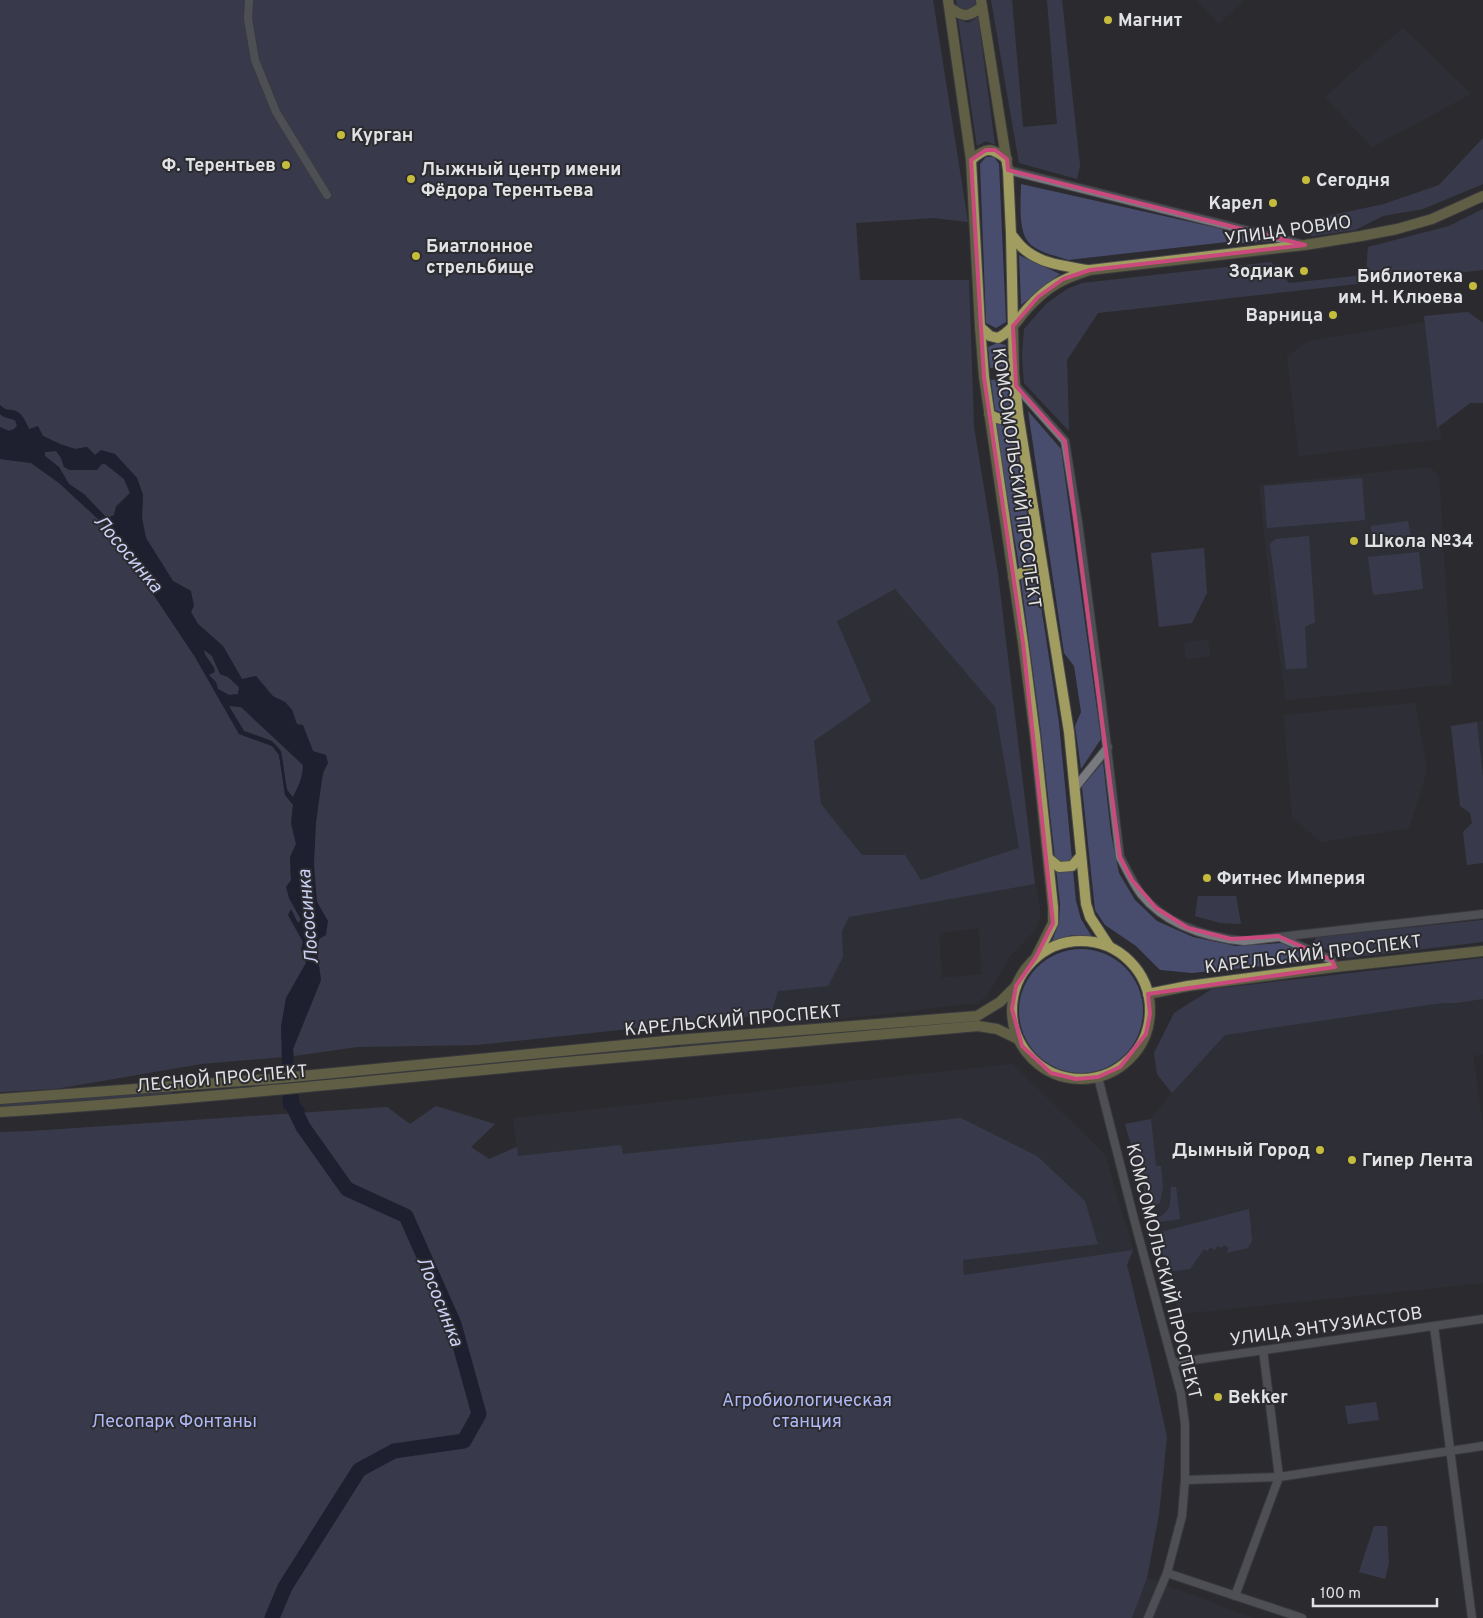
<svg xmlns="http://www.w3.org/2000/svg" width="1483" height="1618" font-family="Overpass,sans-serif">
<rect width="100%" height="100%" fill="#2b2b30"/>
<!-- built -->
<g fill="#32343e" fill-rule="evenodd">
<path d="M1197,0H1244L1219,23Z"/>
<path d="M1403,28L1471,94L1372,147L1325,97Z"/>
<path d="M1428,322L1441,439L1299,456L1287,357L1308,341Z"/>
<path d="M1430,467L1439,477L1452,684L1286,700L1271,596L1259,485Z"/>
<path d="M895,589L995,707L1019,848L921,880L905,855H862L821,804L814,741L871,700L837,621Z"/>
<path d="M1208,639L1210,656L1186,659L1184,643Z"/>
<path d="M1415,703L1427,770L1409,828L1322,842L1292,818L1284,715Z"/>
<path d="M1483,721V777L1477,722Z"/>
<path d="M1035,884L1041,913L1036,929L1010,956L988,994L976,1005L974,1003L895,1013L771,1026V1011L778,991L843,957L842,931L849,917ZM979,928L982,974L942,978L939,938L945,932Z"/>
<path d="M1483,999V1054L1473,1056L1483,1127V1283L1179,1314L1125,1124L1151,1119L1172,1093L1225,1035L1442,1003H1456Z"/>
<path d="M1013,1064L1105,1155L1133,1250L964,1275L963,1260L1098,1243L1085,1201L1037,1156L961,1118L622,1154L621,1145L518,1156L513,1118Z"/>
<path d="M1147,1578L1253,1618H1132Z"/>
</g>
<!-- green -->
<g fill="#484d6d" fill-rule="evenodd">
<path d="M0,0H933L968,222L933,218L856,223L860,280H969L974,427L998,574L1035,884L849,917L842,931L843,957L828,986L778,991L771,1014L476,1045L357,1047L294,1056L293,1049L321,980L317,952L319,939L328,922C324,915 319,908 317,901C310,874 314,787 328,763L313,751L303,726L297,725L292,710L285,702L273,697L256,676L242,679L223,646L198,624L191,612V591L173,581L146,538L142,518L143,495L137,478L115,454L95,455L87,447L75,449L60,444L29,429L15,411H7L0,405ZM895,589L995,707L1019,848L921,880L905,855H862L821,804L814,741L871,701L837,621Z"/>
<path d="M956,0H976L977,3L967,10L957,6Z"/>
<path d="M991,0H1012L1023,127L1057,124L1047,0H1062L1080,166L1077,179L1019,163Z"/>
<path d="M978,17L995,145L986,141L977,146L958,19L968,23Z"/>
<path d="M1483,138V184L1423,209L1383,216L1355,230L1311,236L1309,220L1384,204L1439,185Z"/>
<path d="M986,157H994L999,164L1006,322L996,328L986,323L980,164Z"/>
<path d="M1021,184L1222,229L1227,242L1068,260C1056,256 1041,253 1031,245C1017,234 1021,200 1021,184Z"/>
<path d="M1483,209V270L1098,313L1067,360L1069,431L1024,383L1022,356L1024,329L1046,304L1067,289L1082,283L1271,262L1289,283L1366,275L1368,247L1449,226Z"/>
<path d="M1242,235L1278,241L1242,243Z"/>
<path d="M1019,255L1060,274L1021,305Z"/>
<path d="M1468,312L1483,323V403H1470L1437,428L1424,316Z"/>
<path d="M997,343L1006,345L1008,366L990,368L988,347Z"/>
<path d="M1007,379L1011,411L1003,413L995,410L991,380Z"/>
<path d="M1028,411L1061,449L1101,739L1081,769L1075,726L1081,712L1074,666L1064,653Z"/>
<path d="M0,414L4,417L15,420L17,426L14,429L9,431L0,427Z"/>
<path d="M995,423L1005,426L1013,423L1059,723L1076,901L1081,919L1092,937L1072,935L1052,941L1059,923L1060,904L1040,724L1019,566Z"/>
<path d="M56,451L61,458L64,467L105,464L124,479L130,493L116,506L114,515L107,519L84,494L69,484L59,467L45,456V452Z"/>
<path d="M0,459L31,463L59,483L111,531L195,657L239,734L272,746L279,755L285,795L293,805L291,823L296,844L290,857L291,880L289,898L301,919L298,923L288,915L303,942L301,950L306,963L286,998L281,1027L283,1057L201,1064L55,1089L0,1092Z"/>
<path d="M1362,478L1365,520L1267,528L1264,486Z"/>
<path d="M1408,521L1411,540L1373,545L1371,526Z"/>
<path d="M1309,536L1315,622L1305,627L1307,668L1286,669L1270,544L1276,539Z"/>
<path d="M1204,548L1207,593L1192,623L1159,627L1151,553Z"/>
<path d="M1419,552L1423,589L1373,595L1368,557Z"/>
<path d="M204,649L212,656L220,674L228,677L240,688L238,694L229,695L218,689L216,682L210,677L209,675L214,667L205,655Z"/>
<path d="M229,706L241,707L303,765C303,778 298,787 293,797C277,783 292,752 270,741C262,737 252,734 244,731Z"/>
<path d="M1477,722L1483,777V863L1467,865L1463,832L1472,823L1470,813L1460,806L1451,726Z"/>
<path d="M1103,762L1111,834L1119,873L1135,900L1157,921L1193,937L1236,946L1282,943L1311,957L1315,961L1192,973L1160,970L1136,946L1105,925L1095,910L1082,787Z"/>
<path d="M1198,896H1236L1241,924L1220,923L1195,916Z"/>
<path d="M1483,920V942L1347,958L1313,944L1316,937Z"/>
<circle cx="1081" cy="1011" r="62"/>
<path d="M1483,958V999L1456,1003H1442L1225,1035L1172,1093L1157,1074L1154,1053L1174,1013L1212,989Z"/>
<path d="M974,1022L680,1049V1044Z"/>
<path d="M672,1045L673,1050L453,1069V1065Z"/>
<path d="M173,1091L171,1094L56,1104L0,1107V1104Z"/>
<path d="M436,1106L495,1124L471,1147L489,1159L517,1147L518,1156L621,1145L623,1154L961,1118L1037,1156L1085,1201L1098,1244L963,1260L964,1275L1133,1250L1127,1265L1149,1355L1167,1437L1159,1514L1147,1578L1132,1618H0V1132L32,1131L387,1107L410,1124Z"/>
<path d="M1151,1119L1156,1166H1161L1163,1187L1160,1203L1149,1207L1125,1124Z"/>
<path d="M1171,1187H1176L1180,1219L1154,1223L1153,1219C1172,1214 1170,1204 1171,1187Z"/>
<path d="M1249,1209L1252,1240L1248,1248L1226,1253L1229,1248L1224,1245L1222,1248L1217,1246L1215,1250L1210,1247L1207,1251L1204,1249L1190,1269C1185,1269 1176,1272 1171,1270C1164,1267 1159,1241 1157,1233Z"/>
<path d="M1376,1402L1379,1420L1348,1424L1345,1406Z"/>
<path d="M1374,1526H1387L1389,1563L1385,1579L1359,1572Z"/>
</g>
<!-- water -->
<path fill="#111230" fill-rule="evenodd" d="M0,405C8,412 8,408 16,411C23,414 26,422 29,429L38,426L43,436L60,444L75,449L87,447L95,455L101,450L115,454L137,478L143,495L142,518L146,538L173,581L191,591L194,606L191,612L198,624L223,646L242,679L256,676L273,696L285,702L292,710L297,724L303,725L313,751L326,755L328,763L323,772L316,823L314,864L317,902L328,921L326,935L319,939L317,952L321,980L293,1049L296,1098L306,1111L290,1112L283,1108L281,1027L286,998L306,963L301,950L303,942L288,915L291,909L298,923L301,920L289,898L286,887L291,880L290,857L296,844L291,823L293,805L285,795L279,755L272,746L239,734L195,657L111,531L59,483L31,463L0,459V427L9,431L14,429L17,426L15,420L4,417L0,414ZM56,451L61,458L64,467L69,470H97L102,464H105L124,479L130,493L116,507L114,515L107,518L84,494L69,484L59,467L45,456V452ZM204,650L212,656L220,674L228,677L239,687L238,694L229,695L218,689L216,682L209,675L215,672C214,663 205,659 204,650ZM229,706L241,707L303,765C303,778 298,787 293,797L287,790L281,751L272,741L244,731Z"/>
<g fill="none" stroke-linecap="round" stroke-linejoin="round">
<!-- river -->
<path stroke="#111230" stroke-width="15" d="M272,1618L285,1587L359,1470L394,1451L464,1441L479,1414L454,1324L406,1216L347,1189L303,1127L292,1104L291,1092"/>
<defs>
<g id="minor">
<path d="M249,0L248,19L255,60L276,112L327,195"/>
<path d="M1008,170L1301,244"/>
<path d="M1016,386L1065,441L1078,522L1101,697L1120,857C1127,870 1133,883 1141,894C1166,925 1206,937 1244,941L1483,914"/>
<path d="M1074,789L1108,747"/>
<path d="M1280,937L1332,960L1335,967"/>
<path d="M1098,1077L1134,1219L1181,1394L1185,1424V1480L1182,1516L1167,1573L1148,1618"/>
<path d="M1434,1326L1472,1618"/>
<path d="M1173,1363L1483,1319"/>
<path d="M1185,1480L1279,1477L1483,1446"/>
<path d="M1167,1573L1302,1618"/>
<path d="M1235,1596L1279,1477L1263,1350"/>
</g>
<g id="major">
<path d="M948,0L971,160L980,327L984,377L1023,643L1035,736L1053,907V923L1036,957"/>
<path d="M981,0L1008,170L1011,234L1014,373L1018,413L1069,732L1086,904L1090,917L1109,946"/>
<path d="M950,8C965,18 967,17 982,7"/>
<path d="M971,160C986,147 991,147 1007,159"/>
<path d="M1011,234C1015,239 1019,245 1024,249C1041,264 1065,266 1087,270"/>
<path d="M980,327L990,336L998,338C1011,332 1018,319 1028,308C1048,286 1062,279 1090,270L1305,245L1361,236L1397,229L1432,219L1483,196"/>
<path d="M989,414C1000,421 1008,421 1018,413"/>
<path d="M1013,577L1028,570L1043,573"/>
<path d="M1048,858L1059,867L1072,866L1080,857"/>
<circle cx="1081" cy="1010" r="69"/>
<path d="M1148,994L1188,986L1335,967L1483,951"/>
<path d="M0,1099L271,1079L676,1040L977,1016L1000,1002L1016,986"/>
<path d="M0,1112C185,1100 370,1081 555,1063C696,1050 837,1039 978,1026L997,1029L1018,1039"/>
</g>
</defs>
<!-- minor casing -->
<use href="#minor" stroke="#494a4d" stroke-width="10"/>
<!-- major casing -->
<use href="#major" stroke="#494a4d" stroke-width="12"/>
<!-- minor -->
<use href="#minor" stroke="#797a80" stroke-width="8"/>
<!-- major -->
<use href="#major" stroke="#a19d60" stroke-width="10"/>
</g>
<!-- marked area -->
<path d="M0 0H1483V1618H0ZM986,150H995L1007,159L1008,170L1305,245L1090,270L1063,279L1038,297L1013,326L1016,386L1065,441L1120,857L1132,880L1156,908L1188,928L1231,939L1278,936L1332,960L1335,967L1148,994L1150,1014L1146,1034L1120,1067L1098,1077L1076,1079L1051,1073L1022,1046L1012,1009L1016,986L1036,957L1053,923L1023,643L984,377L971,160Z" fill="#2b2b30" fill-opacity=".55" fill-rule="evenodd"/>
<path fill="none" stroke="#ca4a7d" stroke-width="4" stroke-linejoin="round" d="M986,150H995L1007,159L1008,170L1305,245L1090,270L1063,279L1038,297L1013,326L1016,386L1065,441L1120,857L1132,880L1156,908L1188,928L1231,939L1278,936L1332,960L1335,967L1148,994L1150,1014L1146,1034L1120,1067L1098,1077L1076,1079L1051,1073L1022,1046L1012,1009L1016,986L1036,957L1053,923L1023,643L984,377L971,160Z"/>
<!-- markers -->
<g fill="#c5bc3d" stroke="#2b2b30" stroke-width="2">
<circle cx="1108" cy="20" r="5"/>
<circle cx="341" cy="135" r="5"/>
<circle cx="286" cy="165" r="5"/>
<circle cx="411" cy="179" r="5"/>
<circle cx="1306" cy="180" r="5"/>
<circle cx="1273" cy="203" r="5"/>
<circle cx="416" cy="256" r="5"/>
<circle cx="1304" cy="271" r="5"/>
<circle cx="1473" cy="286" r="5"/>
<circle cx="1333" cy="315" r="5"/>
<circle cx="1354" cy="541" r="5"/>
<circle cx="1207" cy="878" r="5"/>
<circle cx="1320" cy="1150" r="5"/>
<circle cx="1352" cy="1160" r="5"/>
<circle cx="1218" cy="1397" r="5"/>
</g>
<g text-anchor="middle" stroke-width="4" stroke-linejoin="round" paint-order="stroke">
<!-- poi labels -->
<g font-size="18" font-weight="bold" fill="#e1e2e4" stroke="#2b2b30" text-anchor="start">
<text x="1118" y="26">Магнит</text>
<text x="351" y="141">Курган</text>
<text x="276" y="171" text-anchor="end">Ф. Терентьев</text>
<text x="421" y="175">Лыжный центр имени<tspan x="421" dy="21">Фёдора Терентьева</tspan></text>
<text x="1316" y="186">Сегодня</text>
<text x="1263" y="209" text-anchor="end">Карел</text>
<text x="426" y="252">Биатлонное<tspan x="426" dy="21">стрельбище</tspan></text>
<text x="1294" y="277" text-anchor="end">Зодиак</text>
<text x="1463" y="282" text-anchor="end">Библиотека<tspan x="1463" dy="21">им. Н. Клюева</tspan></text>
<text x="1323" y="321" text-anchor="end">Варница</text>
<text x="1364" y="547">Школа №34</text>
<text x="1217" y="884">Фитнес Империя</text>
<text x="1310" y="1156" text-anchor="end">Дымный Город</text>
<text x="1362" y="1166">Гипер Лента</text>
<text x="1228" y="1403">Bekker</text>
</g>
<!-- street labels -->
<g font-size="18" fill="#e1e2e4" stroke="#2b2b30">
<text transform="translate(1288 230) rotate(-8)" y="6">УЛИЦА РОВИО</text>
<text transform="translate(1017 478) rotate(82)" y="6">КОМСОМОЛЬСКИЙ ПРОСПЕКТ</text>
<text transform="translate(1313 954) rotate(-7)" y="6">КАРЕЛЬСКИЙ ПРОСПЕКТ</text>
<text transform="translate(733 1020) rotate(-5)" y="6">КАРЕЛЬСКИЙ ПРОСПЕКТ</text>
<text transform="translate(222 1078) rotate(-5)" y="6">ЛЕСНОЙ ПРОСПЕКТ</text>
<text transform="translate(1164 1271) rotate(76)" y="6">КОМСОМОЛЬСКИЙ ПРОСПЕКТ</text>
<text transform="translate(1326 1326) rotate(-8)" y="6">УЛИЦА ЭНТУЗИАСТОВ</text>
</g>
<!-- park labels -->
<g font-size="18" fill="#b0b9f7" stroke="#2b2b30">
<text x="807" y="1406">Агробиологическая<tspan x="807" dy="21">станция</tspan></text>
<text x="174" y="1427">Лесопарк Фонтаны</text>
</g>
<!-- water labels -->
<g font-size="19" font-style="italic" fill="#cad0f6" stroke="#2b2b30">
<text transform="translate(129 553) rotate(50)" y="7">Лососинка</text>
<text transform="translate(307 917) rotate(-95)" y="7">Лососинка</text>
<text transform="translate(441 1301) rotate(68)" y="7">Лососинка</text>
</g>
</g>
<!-- scale -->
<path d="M1313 1598v8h124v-8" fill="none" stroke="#e1e2e4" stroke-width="2.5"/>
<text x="1320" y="1598" font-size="15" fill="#e1e2e4" stroke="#2b2b30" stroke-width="4" paint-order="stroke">100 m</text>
</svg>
